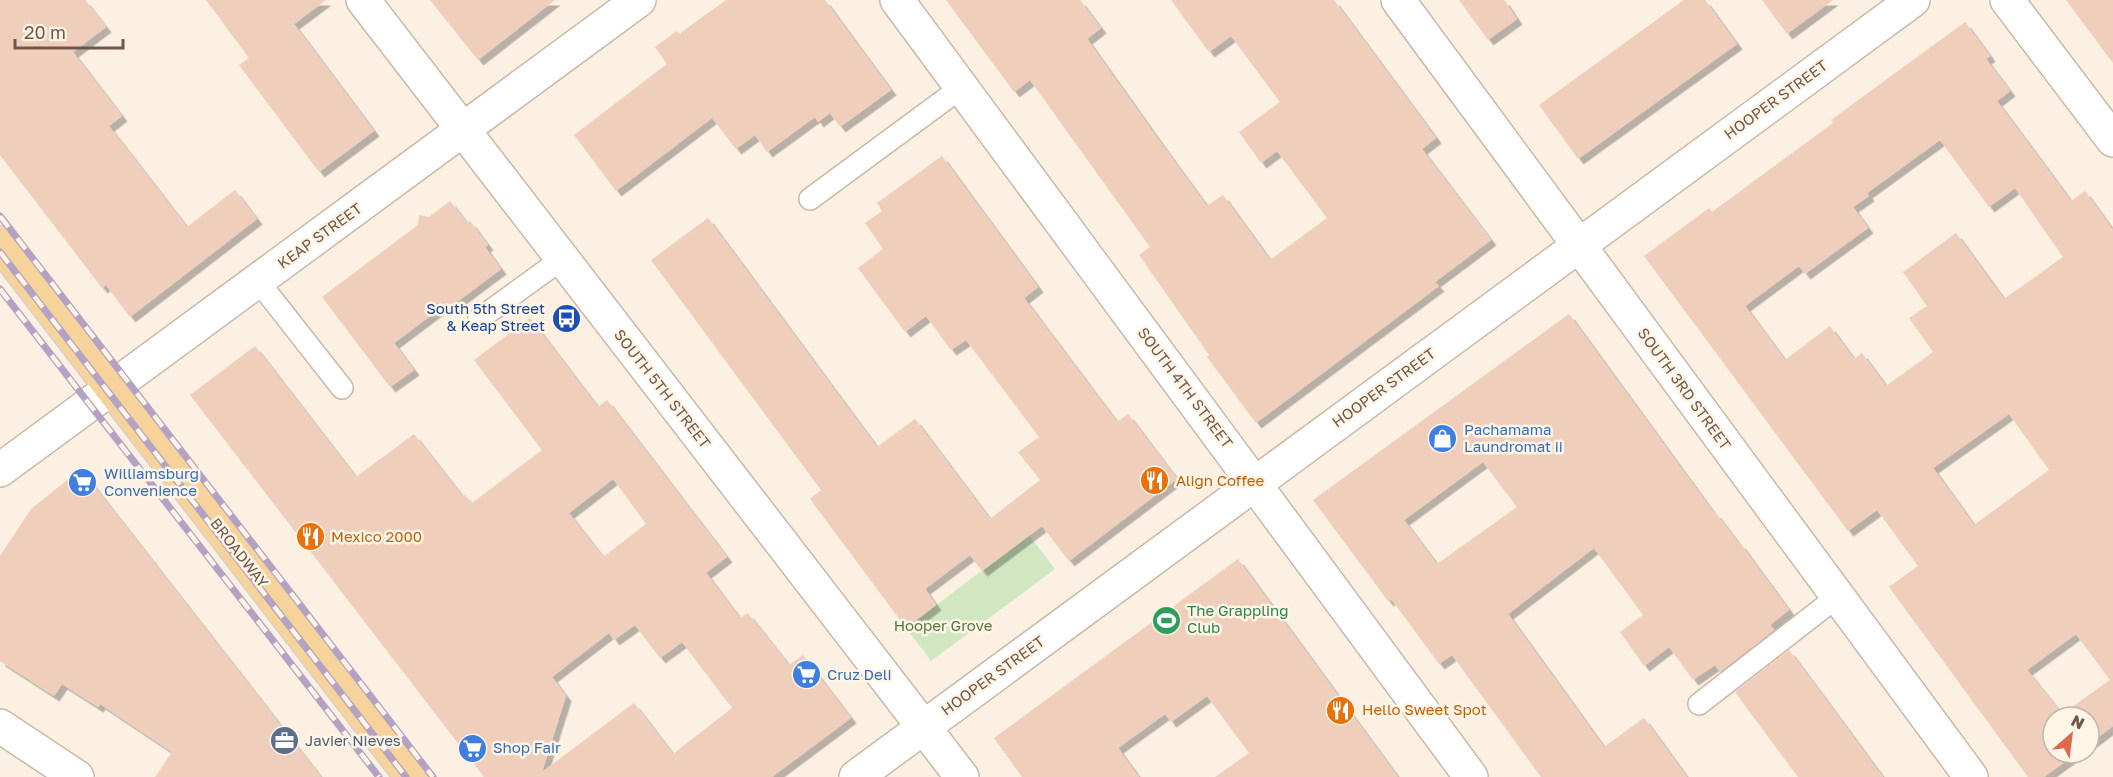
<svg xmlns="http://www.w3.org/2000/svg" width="2113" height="777" font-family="'Golos Text',sans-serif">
<defs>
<filter id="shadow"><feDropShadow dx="5.5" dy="5.5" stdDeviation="0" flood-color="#0004"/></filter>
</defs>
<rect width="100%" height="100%" fill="#fbf0e2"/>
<!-- green -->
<path fill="#d1e7c1" d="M1029,535L1055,569L931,661L906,628Z"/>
<!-- building -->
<g fill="#efcebb" fill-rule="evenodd" filter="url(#shadow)">
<path d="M0,0H85L106,27L73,52L122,116L109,126L187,227L235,190L257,219L130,317L106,285L102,288L0,155Z"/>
<path d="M206,0H326L294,24L374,131L319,172L239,65L249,58Z"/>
<path d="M430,0H555L478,60Z"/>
<path d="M726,0H825L891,90L840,127L830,113L818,122L815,117L767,152L755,135L736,149L712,118L616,191L574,135L667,64L655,47L677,31L679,34Z"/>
<path d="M946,0H1080L1101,28L1087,39L1166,150L1207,206L1223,195L1270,260L1327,218L1277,151L1261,163L1239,132L1280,102L1231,36L1209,52L1171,0H1334L1436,138L1422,149L1491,240L1435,282L1439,286L1256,423L1207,357L1209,355L1139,255L1150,247L1030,80L1014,92Z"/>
<path d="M1459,0H1504L1517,19L1488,40Z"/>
<path d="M1684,0H1705L1737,44L1578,159L1539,105Z"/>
<path d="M1762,0H1833L1787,34Z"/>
<path d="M2066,0H2113V63Z"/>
<path d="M1965,22L1990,56L1986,59L2010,91L1997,101L2071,201L2085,191L2113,230V726L2089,744V717H2053V753H2077L2044,777H2028L1889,587L1918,566L1877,510L1848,531L1644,256L1709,208L1712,212L1833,123L1831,120ZM1940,140L1989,207L2015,188L2063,257L2004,299L1956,233L1903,272L1927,306L1909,318L1933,352L1886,386L1862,353L1854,359L1830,326L1785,360L1745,306L1799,266L1805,274L1868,228L1853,207L1869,196L1867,193ZM2009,414L2049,470L1974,525L1933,468ZM2076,634L2110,680L2062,714L2027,670Z"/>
<path d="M942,156L1038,287L1024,298L1117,422L1128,414L1177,479L1069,561L1042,526L982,571L970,555L925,589L936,605L906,628L810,499L821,490L651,260L708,218L877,447L915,419L990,519L1040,480L1018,452L1039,437L966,340L951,350L926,316L905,332L858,268L883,249L865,223L882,211L877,203Z"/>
<path d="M450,201L467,223L470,221L488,245L485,247L501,269L449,308L446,304L394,343L414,370L390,387L322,297L418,225L419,215L429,217Z"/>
<path d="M1569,314L1714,513L1715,512L1739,544L1740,543L1789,610L1770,625L1774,630L1720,672L1715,665L1693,680L1669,647L1644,666L1620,632L1643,615L1594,548L1508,614L1604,747L1644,718L1687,777H1541L1452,655L1439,664L1391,599L1388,601L1313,500ZM1483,462L1517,507L1437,564L1404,520Z"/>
<path d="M530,318L598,407L607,400L727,557L706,573L740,618L748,613L789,665L803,655L851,718L772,777H484L190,395L255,346L356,477L414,434L463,497L465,495L472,503L542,450L474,360ZM613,479L646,524L603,557L569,513ZM635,625L660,658L682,642L732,708L673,754L634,703L542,772L566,696L552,677L609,633L614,640Z"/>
<path d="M81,469L123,523L321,777H155L172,752L100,704L98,707L62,684L54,696L0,661V556L31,509Z"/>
<path d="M1238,559L1398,777H1215L1249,753L1207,696L1171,722L1165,714L1118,748L1139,777H1022L994,738Z"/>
<path d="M1789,650L1832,708L1883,777H1798L1777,749L1735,692Z"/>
</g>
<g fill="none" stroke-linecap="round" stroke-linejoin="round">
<defs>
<g id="service">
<path d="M810,199L962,87"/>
<path d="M258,281L342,388"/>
<path d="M479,319L562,259"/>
<path d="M1699,704L1837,597"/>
</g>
<g id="minor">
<path d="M363,0L962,777"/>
<path d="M897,0L1471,777"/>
<path d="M1398,0L1971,777"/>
<path d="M2007,0L2113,140"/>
<path d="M0,470L639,0"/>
<path d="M856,777L1913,0"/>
</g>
<path id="tertiary" d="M0,726L77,777"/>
<path id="primary" d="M0,243L412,777"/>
</defs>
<!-- service casing -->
<use href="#service" stroke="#cbb8a9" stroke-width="24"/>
<!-- minor casing -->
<use href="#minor" stroke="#cbb8a9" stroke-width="36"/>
<!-- tertiary casing -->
<use href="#tertiary" stroke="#cbb8a9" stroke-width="36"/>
<!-- primary casing -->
<use href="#primary" stroke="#d7d0cc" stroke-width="36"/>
<!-- service -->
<use href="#service" stroke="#fff" stroke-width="21"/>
<!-- minor -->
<use href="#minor" stroke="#fff" stroke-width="33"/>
<!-- tertiary -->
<use href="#tertiary" stroke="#fff" stroke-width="33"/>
<!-- primary -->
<use href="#primary" stroke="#f7d39c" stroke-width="33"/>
<defs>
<g id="rail">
<path d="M0,216L433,777"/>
<path d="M0,252L406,777"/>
<path d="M0,289L379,777"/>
</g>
</defs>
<!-- rail casing -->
<use href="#rail" stroke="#b3a2c3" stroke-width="7"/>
<!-- rail -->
<use href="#rail" stroke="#fef5e7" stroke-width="4.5" stroke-dasharray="14" stroke-linecap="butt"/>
</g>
<!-- icons -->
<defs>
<symbol id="bus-disc" viewBox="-11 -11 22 22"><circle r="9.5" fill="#1a4fb4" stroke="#fef5e7"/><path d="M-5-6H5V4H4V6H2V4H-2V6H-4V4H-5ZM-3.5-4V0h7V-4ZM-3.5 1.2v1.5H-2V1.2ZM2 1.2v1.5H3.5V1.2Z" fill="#fff"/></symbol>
<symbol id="shop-disc" viewBox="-11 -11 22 22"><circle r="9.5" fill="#3f7fe0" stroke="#fef5e7"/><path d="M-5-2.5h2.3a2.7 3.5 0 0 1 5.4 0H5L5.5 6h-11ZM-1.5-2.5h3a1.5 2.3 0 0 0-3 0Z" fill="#fff"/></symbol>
<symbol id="restaurant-disc" viewBox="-11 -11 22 22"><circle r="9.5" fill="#e8710a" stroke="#fef5e7"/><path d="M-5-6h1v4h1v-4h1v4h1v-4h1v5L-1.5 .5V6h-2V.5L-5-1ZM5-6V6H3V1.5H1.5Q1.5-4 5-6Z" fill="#fff"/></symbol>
<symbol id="supermarket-disc" viewBox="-11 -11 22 22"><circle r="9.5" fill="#3f7fe0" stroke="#fef5e7"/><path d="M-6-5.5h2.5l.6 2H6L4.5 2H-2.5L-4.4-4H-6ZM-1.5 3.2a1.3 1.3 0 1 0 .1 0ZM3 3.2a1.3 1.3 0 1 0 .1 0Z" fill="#fff"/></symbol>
<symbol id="stadium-disc" viewBox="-11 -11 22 22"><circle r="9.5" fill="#2e9e5b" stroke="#fef5e7"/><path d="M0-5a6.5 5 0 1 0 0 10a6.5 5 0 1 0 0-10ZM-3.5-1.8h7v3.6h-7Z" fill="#fff"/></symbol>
<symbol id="office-disc" viewBox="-11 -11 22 22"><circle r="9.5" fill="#5c6f8a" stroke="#fef5e7"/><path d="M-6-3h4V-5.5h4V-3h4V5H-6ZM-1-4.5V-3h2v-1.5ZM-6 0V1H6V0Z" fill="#fff"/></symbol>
</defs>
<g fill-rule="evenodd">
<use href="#bus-disc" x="550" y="302" width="33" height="33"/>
<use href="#shop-disc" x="1426" y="422" width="33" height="33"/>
<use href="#restaurant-disc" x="1138" y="464" width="33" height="33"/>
<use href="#supermarket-disc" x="66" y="466" width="33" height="33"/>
<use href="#restaurant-disc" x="294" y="520" width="33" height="33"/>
<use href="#stadium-disc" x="1150" y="604" width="33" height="33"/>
<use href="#supermarket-disc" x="790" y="658" width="33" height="33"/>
<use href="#restaurant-disc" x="1324" y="694" width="33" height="33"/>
<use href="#office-disc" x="268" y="724" width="33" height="33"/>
<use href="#supermarket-disc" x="456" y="732" width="33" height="33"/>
</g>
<g text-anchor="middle" stroke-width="5" stroke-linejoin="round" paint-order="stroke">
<!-- street labels -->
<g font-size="15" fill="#71574a" stroke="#fef5e7">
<text transform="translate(1776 100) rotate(-36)" y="5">HOOPER STREET</text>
<text transform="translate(320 236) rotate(-36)" y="5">KEAP STREET</text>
<text transform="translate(1185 388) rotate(53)" y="5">SOUTH 4TH STREET</text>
<text transform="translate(1384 388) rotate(-36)" y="5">HOOPER STREET</text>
<text transform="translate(662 389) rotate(52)" y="5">SOUTH 5TH STREET</text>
<text transform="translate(1684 389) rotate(54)" y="5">SOUTH 3RD STREET</text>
<text transform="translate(239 553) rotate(52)" y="5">BROADWAY</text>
<text transform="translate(993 676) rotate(-36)" y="5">HOOPER STREET</text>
</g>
<!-- transit labels -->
<g font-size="15" fill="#164399" stroke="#fef5e7" text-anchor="end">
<text x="545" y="314">South 5th Street<tspan x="545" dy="17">&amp; Keap Street</tspan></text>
</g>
<!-- shop labels -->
<g font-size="15" fill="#366cbe" stroke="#fef5e7" text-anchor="start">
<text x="1464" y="435">Pachamama<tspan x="1464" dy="17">Laundromat ii</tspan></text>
<text x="104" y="479">Williamsburg<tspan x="104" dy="17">Convenience</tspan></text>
<text x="827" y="680">Cruz Deli</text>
<text x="493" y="753">Shop Fair</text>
</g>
<!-- food labels -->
<g font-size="15" fill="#c56008" stroke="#fef5e7" text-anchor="start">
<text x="1176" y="486">Align Coffee</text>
<text x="331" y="542">Mexico 2000</text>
<text x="1362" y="715">Hello Sweet Spot</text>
</g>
<!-- leisure labels -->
<g font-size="15" fill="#27864d" stroke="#fef5e7" text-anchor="start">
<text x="1187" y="616">The Grappling<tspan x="1187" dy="17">Club</tspan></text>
</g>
<!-- park labels -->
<g font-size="15" fill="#537742" stroke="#fef5e7">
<text x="943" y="631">Hooper Grove</text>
</g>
<!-- service labels -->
<g font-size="15" fill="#4e5e75" stroke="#fef5e7" text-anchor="start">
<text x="305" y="746">Javier Nieves</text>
</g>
</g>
<!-- north arrow -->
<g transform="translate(2071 735) rotate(28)"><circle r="28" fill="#fef5e7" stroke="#c6b6a8" stroke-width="1.5"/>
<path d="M0-4.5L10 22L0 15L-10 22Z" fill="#e0694c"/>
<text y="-9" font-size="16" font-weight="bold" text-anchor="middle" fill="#71574a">N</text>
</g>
<!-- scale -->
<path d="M15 39v9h108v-9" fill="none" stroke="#71574a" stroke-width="3"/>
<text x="24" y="39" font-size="18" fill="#71574a" stroke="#fef5e7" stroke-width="4.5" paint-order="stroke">20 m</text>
</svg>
